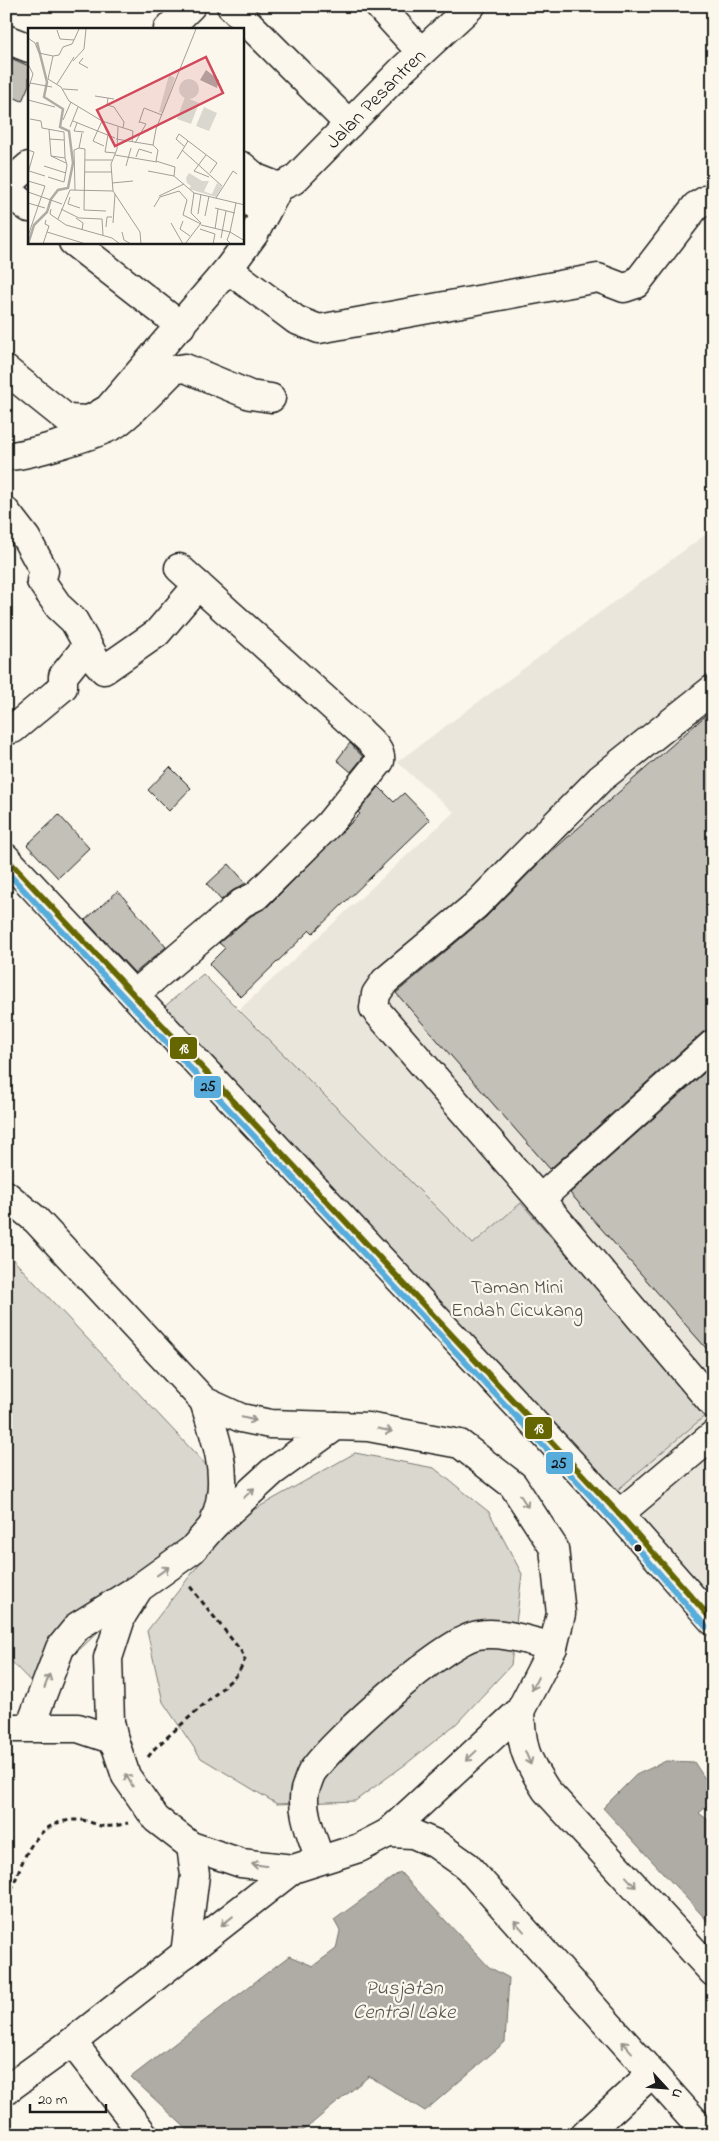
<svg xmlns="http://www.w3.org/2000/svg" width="719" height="2141" font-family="'Indie Flower',sans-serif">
<rect width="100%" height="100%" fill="#fbf7ec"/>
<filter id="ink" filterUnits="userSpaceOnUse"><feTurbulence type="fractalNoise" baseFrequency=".02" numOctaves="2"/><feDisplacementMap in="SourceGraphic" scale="10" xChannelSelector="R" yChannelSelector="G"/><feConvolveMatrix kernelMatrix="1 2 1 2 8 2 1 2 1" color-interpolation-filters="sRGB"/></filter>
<g filter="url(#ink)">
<!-- built -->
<path fill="#eae6dc" d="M713,529V1606L299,1154L339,1117L240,1009L454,812L397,762Z"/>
<!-- green -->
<g fill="#dad7ce" stroke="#7b7a75">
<path d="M203,974L473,1244L521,1203L707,1414L615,1492L151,1018Z"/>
<path d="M6,1252L238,1499L38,1689L6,1656Z"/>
<path d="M355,1453L434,1468L489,1512L522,1574L511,1665L457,1723L406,1764L355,1801L277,1804L201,1758L163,1702L147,1631L232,1522Z"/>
</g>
<!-- water -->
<g fill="#afaca5" stroke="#74726e">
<path d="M666,1761L694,1762L713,1791V1801L699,1813L713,1824V1927L603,1808L636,1775Z"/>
<path d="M400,1872L489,1967L509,1978L505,2042L425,2111L369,2076L298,2135H193L131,2077L289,1956L313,1966L336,1949L340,1931L334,1920Z"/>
</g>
<!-- building -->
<g fill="#c3c0b8" stroke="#1c1c1c">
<path d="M6,56L29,66V85L22,101L6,94Z"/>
<path d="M713,709V1029L703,1032L550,1169L396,993L486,917L542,860Z"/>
<path d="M350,743L363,757L351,772L337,760Z"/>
<path d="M170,767L191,788L169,811L148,790Z"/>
<path d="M379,787L394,802L404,793L430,820L313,933L310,930L241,997L209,964L225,948L219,943L251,916L267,907L360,814L358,812Z"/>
<path d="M59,815L89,848L58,878L27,845Z"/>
<path d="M229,864L246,883L232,891L221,900L207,884Z"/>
<path d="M118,891L166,947L135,973L85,920Z"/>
<path d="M713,1065V1356L570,1193Z"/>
</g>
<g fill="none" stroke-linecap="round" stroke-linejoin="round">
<defs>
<g id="minor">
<path d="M231,6L349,124"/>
<path d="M379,6L421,52"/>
<path d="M168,29L191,6"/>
<path d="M6,39L29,48"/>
<path d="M242,166L256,178L279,187"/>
<path d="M6,186L29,166"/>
<path id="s1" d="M279,187L294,180L402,70L471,6"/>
<path d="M242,195L265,213"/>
<path d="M13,196L29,208"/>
<path d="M73,242L181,326"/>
<path d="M228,269L296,320L319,329L598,278L624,288L636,284L696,206L710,198L713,199"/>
<path d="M6,370L67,419L89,420L108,409L228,269L254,234L279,187"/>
<path d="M6,456C24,457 103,433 117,423C137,408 155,388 173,370L185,368L250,395L271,398"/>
<path d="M6,512L26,538L44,571L41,581L59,607L74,621L97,662L104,670L157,633L198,585"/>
<path d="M713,689L600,779L476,905L385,981L376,994L374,1008L544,1204L713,1404"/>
<path d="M6,730L13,729L63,687V676L87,646"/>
<path d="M6,858L619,1514L713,1621"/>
<path d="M134,995L242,903L256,896L329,824L380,761C382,749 368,740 360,731L179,568"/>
<path d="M6,1195L36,1220L204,1401L241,1418L270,1424L368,1427L460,1444L513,1485L554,1548L561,1614L553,1647L520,1711L388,1833L359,1848L293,1869L241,1863L191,1846L156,1819L126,1776L114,1740L110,1722L108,1658L122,1615L139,1588L192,1550L213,1526L272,1472L336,1426"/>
<path d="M540,1199L713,1044"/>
<path d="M204,1401C213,1431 226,1463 221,1496C220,1506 216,1516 213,1526"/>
<path d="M619,1514L713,1435"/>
<path d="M520,1711C522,1749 525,1757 546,1790L713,1972"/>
<path d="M30,1727L60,1648L78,1626L136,1590"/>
<path d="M6,1728H78L114,1740"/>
<path d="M388,1833L413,1834L436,1844L467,1866L707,2135"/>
<path d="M320,1860C314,1840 300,1812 305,1790C307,1785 309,1777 312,1772C332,1742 445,1640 478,1635C503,1631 529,1641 553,1647"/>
<path d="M185,1954L195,1875L191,1846"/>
<path d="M72,2042L293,1869"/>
<path d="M6,2090L72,2042L144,2135"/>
<path d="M585,2135L651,2074"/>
</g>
</defs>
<!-- minor casing -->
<use href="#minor" stroke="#1c1c1c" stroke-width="31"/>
<!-- path -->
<g stroke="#1c1c1c" stroke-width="3" stroke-dasharray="5 4" stroke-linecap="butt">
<path d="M148,1757L155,1748L238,1674L245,1659L241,1651L188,1584"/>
<path d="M6,1907C20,1870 29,1818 79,1820C87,1820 94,1824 101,1826C110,1827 120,1825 128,1823"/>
</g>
<!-- minor -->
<use href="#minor" stroke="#fbf7ec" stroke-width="28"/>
<defs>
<path id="bus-1" d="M6,858L619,1514L713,1621"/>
<path id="bus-2" d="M6,871L613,1520L706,1627"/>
</defs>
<!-- bus-1 casing -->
<use href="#bus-1" stroke="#fbf7ec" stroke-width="10"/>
<!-- bus-2 casing -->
<use href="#bus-2" stroke="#fbf7ec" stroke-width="10"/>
<!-- bus-1 -->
<use href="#bus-1" stroke="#660" stroke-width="6"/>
<!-- bus-2 -->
<use href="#bus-2" stroke="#57acdb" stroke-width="6"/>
</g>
<!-- one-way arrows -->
<defs><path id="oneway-shaft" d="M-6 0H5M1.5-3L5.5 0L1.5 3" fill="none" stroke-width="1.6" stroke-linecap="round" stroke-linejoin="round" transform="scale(1.25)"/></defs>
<g stroke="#97948e">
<use href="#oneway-shaft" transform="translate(249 1419) rotate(13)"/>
<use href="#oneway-shaft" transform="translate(385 1430) rotate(11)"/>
<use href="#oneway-shaft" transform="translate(249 1493) rotate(-43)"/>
<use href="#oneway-shaft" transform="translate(524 1501) rotate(57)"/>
<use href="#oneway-shaft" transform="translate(163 1571) rotate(-36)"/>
<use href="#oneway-shaft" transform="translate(47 1681) rotate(-70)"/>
<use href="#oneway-shaft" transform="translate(535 1683) rotate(117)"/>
<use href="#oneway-shaft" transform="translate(471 1756) rotate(137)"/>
<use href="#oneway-shaft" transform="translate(528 1758) rotate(68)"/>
<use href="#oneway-shaft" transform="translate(129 1780) rotate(-121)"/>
<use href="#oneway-shaft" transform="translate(259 1865) rotate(-173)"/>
<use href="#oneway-shaft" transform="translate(631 1882) rotate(48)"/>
<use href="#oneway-shaft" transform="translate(227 1921) rotate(142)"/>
<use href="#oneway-shaft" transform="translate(519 1926) rotate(-132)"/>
<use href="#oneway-shaft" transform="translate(627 2047) rotate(-132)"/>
</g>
</g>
<!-- markers -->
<circle fill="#1c1c1c" stroke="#fbf7ec" stroke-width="2" cx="638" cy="1548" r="4.5"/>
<g text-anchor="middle" stroke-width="4.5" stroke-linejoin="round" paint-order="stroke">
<!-- street labels -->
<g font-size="20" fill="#1c1c1c" stroke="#fbf7ec">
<text dy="7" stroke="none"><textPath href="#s1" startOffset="132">Jalan Pesantren</textPath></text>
</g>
<!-- park labels -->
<g font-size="20" fill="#555451" stroke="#fbf7ec">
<text x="517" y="1293">Taman Mini<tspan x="517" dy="23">Endah Cicukang</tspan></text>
</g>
<!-- water labels -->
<g font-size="21" font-style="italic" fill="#575653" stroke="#fbf7ec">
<text x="404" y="1994">Pusjatan<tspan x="404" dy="24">Central Lake</tspan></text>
</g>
</g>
<!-- overview -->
<g transform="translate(28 28)">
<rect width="216" height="216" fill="#fbf7ec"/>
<path d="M141,47L147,50L135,85L131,84ZM151 61a10 10 0 1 1 20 0a10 10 0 1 1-20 0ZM157,69L171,75L163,96L149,91ZM176,79L189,85L181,103L168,98ZM161,145L174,153H181L176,163L180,165L184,166L189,155L194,159L188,169L161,161L163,158L159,155L158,150Z" fill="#dad7ce"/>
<path d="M178,42L191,52L189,60L172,52Z" fill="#afaca5"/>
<path fill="none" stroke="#afaca5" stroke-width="2.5" d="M0,216L6,197L19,184L23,171L30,162L40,160L45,135L41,103L32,99L35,81L16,69L19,54L9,14"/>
<path fill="none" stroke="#a29f99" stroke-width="1" d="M168,1L128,101L125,117L130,122L128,133L147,139L146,148L166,165L217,177M29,2L32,11L46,12L51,1M0,10L7,15L11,25L25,28L20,51L33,59L41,73L74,93L105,103L104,114M25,28L31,27L35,19L44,16L46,12M55,30L51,35L60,40M45,33L56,21L58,1M0,36L5,46L0,62M2,55L24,59M29,56L46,29M35,61L50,62M67,68L86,71M80,70L79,77L86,79L96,94L95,100M0,72L27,79M0,78V98M2,91L13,93L14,100L36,104L37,130M35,92L43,74M45,93L87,110M74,93L65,113L76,118M49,95L46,103L56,104M111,95L116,80L134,87M42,99L50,79M90,99L89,121L83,136L85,163L112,204L113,216M80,107L77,124L87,125M21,111L36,112M88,111L125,117M107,115L118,96L112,94M157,119L148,111L151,106L189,135L182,145M51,120L57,121L56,182L78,183M51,120L54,105M0,122L6,124L0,145M154,122L194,158M87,127L129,134M178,127L166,143L181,149M23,128L38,135M108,129L111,121L124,125M149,131L160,113M57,132H84M16,138L38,145M98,138L103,120M1,143L17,148M120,143L146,148M57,144H84M20,149L36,154L39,137L37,130L23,128L21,101M0,153L17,158L0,208M84,155L105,153M47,162L46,122L51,120M0,164L34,176M131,168L156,156M42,169L40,176L52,180M188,170L205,143L209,146M0,175L17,180M126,179L132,169L151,163L159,172L155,187L173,196M187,180L207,185M23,181L22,186L38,197L84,210L92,216M33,181L51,190L74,191L75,207M170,186L173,166M177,188L181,168M48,190L55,195L54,202M30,191L42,162L85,163M155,193L152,201L162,208M85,195L87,166M143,195L155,216M173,197L202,204L208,175M78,199L79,189H84M172,201L187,206L185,216M187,201L190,181M19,204L58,216M94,204L96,212L103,216M193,210L198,183M15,216L21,198L17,196L18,192M157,216L173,195L163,185L166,165M203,216L199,212L202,204L217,213"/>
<path fill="#d1495b" fill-opacity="0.15" stroke="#d1495b" stroke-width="2.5" d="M178,29L195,65L87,118L69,82Z"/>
<rect width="216" height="216" fill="none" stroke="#1c1c1c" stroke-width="2.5"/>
</g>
<g stroke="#fbf7ec" stroke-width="2">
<rect x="169" y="1036" width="29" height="24" rx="5" fill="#660"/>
<rect x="193" y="1075" width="29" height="24" rx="5" fill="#57acdb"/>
<rect x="524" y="1416" width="29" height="24" rx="5" fill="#660"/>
<rect x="545" y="1451" width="29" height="24" rx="5" fill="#57acdb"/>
</g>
<g font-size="14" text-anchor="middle" font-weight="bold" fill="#fff">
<text x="184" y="1053">18</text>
<text x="539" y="1433">18</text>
</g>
<g font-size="14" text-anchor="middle" font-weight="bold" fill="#111">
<text x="208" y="1091">25</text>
<text x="559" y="1468">25</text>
</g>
<!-- margin -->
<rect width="719" height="2141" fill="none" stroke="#fbf7ec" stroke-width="25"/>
<rect x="12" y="12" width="694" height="2116" fill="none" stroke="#1c1c1c" stroke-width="2" filter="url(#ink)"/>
<!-- north arrow -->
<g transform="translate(666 2088) rotate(116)" stroke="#fbf7ec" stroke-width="4" paint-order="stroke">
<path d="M0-4L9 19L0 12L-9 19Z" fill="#1c1c1c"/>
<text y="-8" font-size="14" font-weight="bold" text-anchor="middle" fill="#1c1c1c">U</text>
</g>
<!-- scale -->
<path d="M30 2104v8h76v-8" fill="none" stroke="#1c1c1c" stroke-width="2.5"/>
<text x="38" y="2104" font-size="15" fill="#1c1c1c" stroke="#fbf7ec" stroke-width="4" paint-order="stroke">20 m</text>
</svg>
